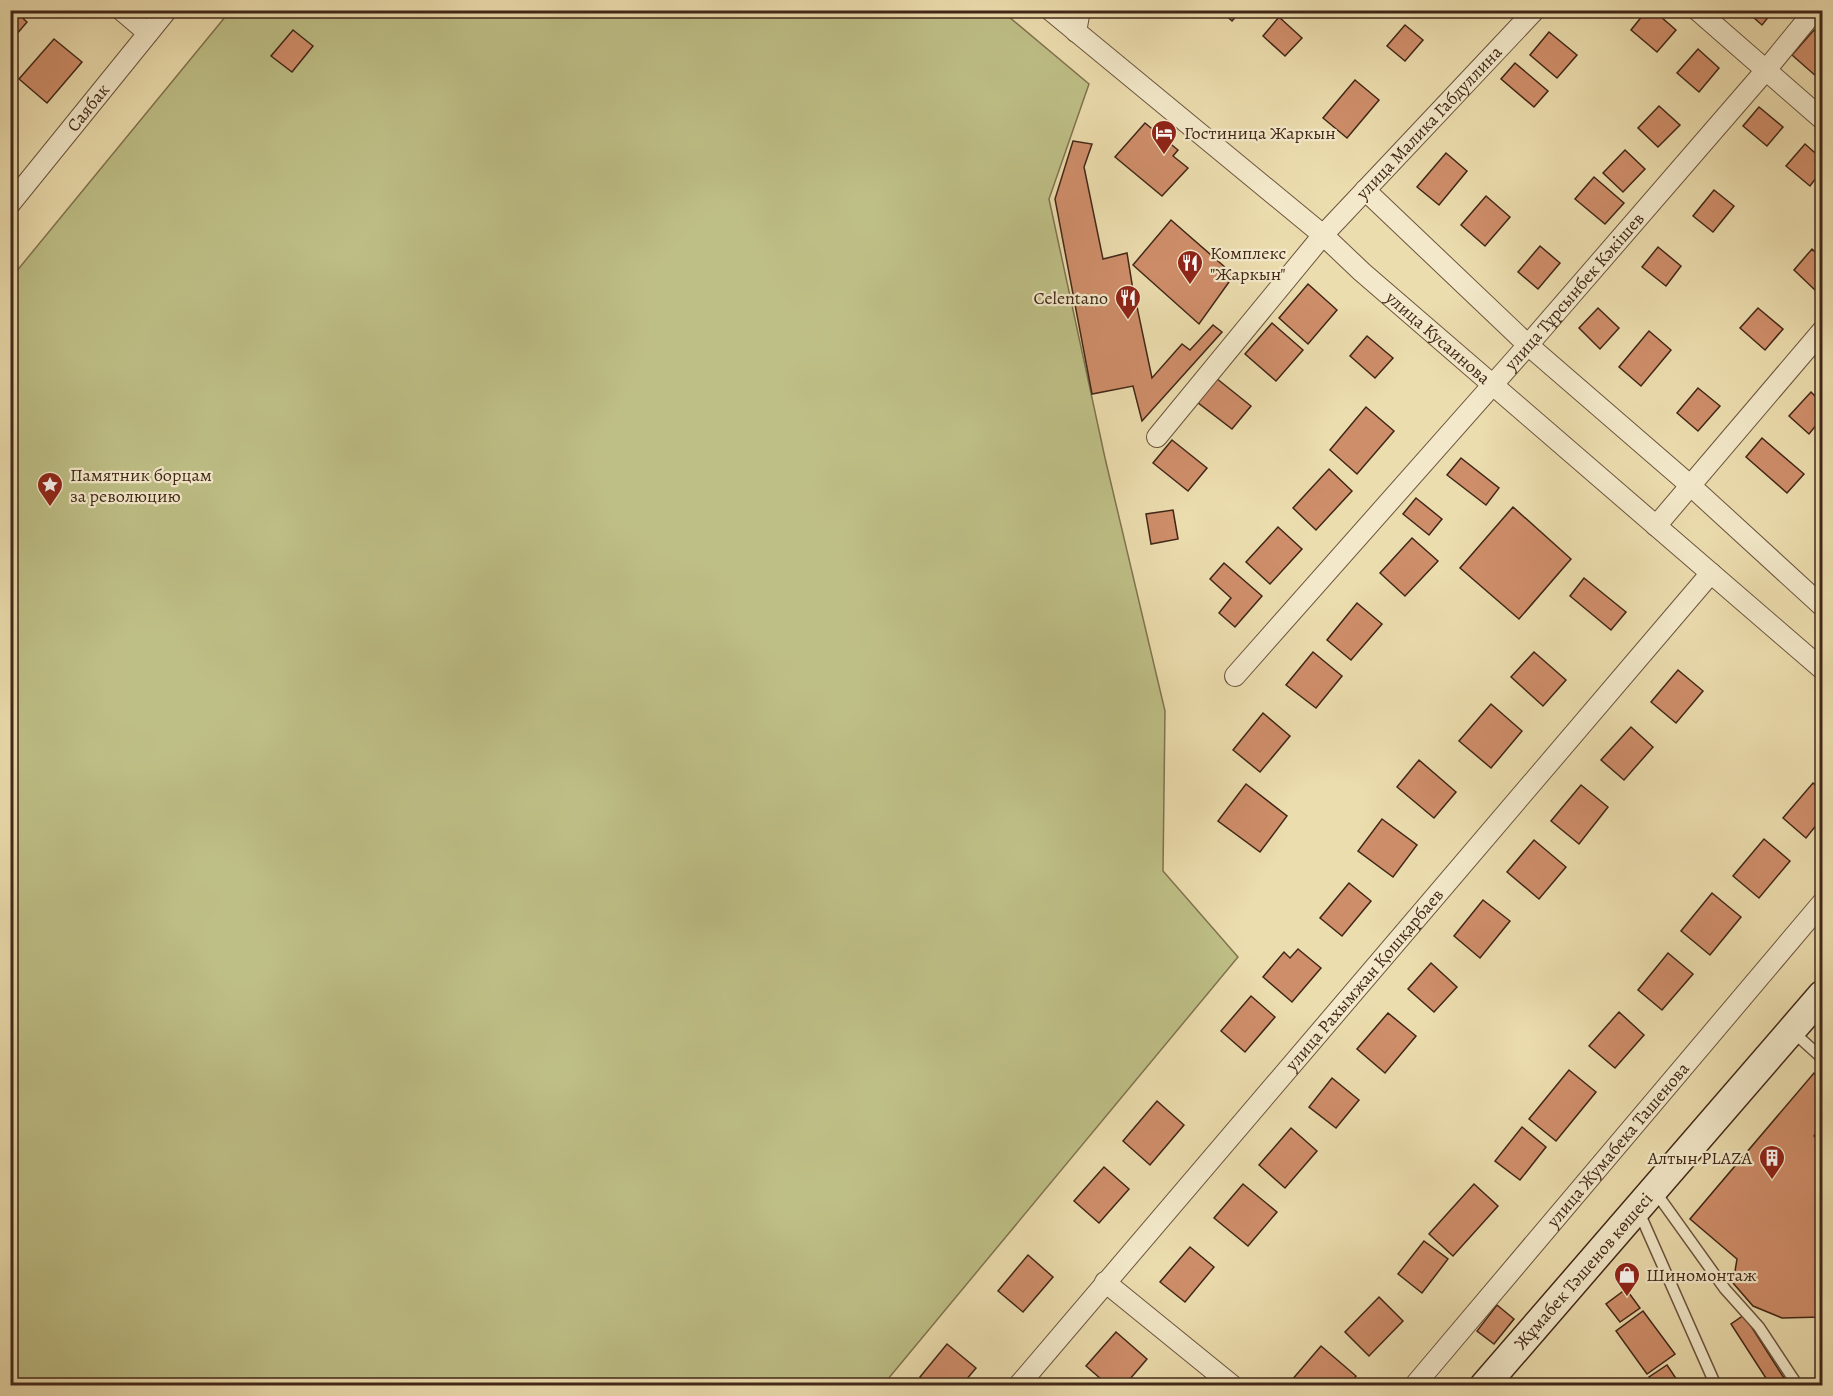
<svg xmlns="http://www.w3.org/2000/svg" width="1833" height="1396" font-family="Alegreya,serif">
<rect width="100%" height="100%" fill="#ecddae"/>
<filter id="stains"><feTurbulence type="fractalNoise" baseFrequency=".00333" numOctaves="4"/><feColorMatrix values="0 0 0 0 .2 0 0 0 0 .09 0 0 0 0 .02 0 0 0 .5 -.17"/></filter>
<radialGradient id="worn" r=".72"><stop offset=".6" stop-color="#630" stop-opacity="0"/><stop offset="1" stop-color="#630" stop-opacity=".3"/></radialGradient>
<!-- green -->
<path fill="#bebf86" stroke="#80734f" stroke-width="1.5" d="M230,11H1002L1089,84L1049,199L1105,458L1165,711L1163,871L1238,957L883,1385L11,1386V278Z"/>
<!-- building -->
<g fill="#cf8e6a" stroke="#412718" stroke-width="1.5">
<path d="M10,10H14L27,22L10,42Z"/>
<path d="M1220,10H1242L1232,21Z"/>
<path d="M1647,10H1653L1676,30L1657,52L1631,30Z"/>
<path d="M1745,10H1774L1762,25Z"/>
<path d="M1279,17L1302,38L1285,56L1263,36Z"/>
<path d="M1405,25L1423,40L1405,61L1387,46Z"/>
<path d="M293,30L313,46L292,72L271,56Z"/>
<path d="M1814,30L1822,37V70L1817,77L1792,55Z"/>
<path d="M1549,32L1577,55L1557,78L1530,55Z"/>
<path d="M54,39L82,62L47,103L19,79Z"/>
<path d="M1698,49L1719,68L1699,92L1677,73Z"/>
<path d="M1515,63L1548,91L1534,107L1501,79Z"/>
<path d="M1355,80L1379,100L1347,138L1323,118Z"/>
<path d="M1659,106L1680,125L1658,147L1638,128Z"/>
<path d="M1759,107L1783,127L1767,146L1743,126Z"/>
<path d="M1145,123L1178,150L1173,156L1188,168L1162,196L1115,157Z"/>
<path d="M1073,141L1092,144L1084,167L1103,259L1127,253L1134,296L1122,299L1123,304L1136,302L1152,378L1182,344L1190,350L1213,325L1222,332L1142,421L1133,386L1092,394L1055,199Z"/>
<path d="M1805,144L1822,159V170L1810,186L1786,166Z"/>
<path d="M1625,150L1645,169L1623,192L1603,173Z"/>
<path d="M1446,153L1467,171L1439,205L1417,187Z"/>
<path d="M1594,177L1624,203L1605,224L1575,199Z"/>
<path d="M1714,190L1734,206L1713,232L1693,216Z"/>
<path d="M1486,196L1510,217L1485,246L1461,225Z"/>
<path d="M1171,220L1234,275L1199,324L1133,265Z"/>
<path d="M1540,246L1560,263L1538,289L1518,272Z"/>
<path d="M1658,247L1681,266L1666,286L1642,267Z"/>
<path d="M1812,249L1822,259V284L1816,291L1794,270Z"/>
<path d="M1308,284L1337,310L1308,344L1279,318Z"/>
<path d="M1598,308L1619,328L1600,349L1579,328Z"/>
<path d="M1758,308L1783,329L1765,350L1740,328Z"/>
<path d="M1272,323L1303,350L1276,381L1245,354Z"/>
<path d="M1649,331L1671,350L1641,386L1619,367Z"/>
<path d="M1367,336L1393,358L1375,378L1350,356Z"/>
<path d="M1216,378L1251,406L1232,429L1197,402Z"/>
<path d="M1698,388L1720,406L1698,431L1677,413Z"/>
<path d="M1811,392L1822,403V418L1809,434L1789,416Z"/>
<path d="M1366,407L1394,431L1357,474L1330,450Z"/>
<path d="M1762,438L1804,474L1787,493L1746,457Z"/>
<path d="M1172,440L1207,468L1188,491L1153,463Z"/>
<path d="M1461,458L1499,488L1486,505L1447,475Z"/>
<path d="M1329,469L1352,491L1316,530L1293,508Z"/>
<path d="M1416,498L1442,519L1429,535L1403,514Z"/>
<path d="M1513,507L1571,559L1519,619L1460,568Z"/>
<path d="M1173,510L1178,539L1151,544L1146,514Z"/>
<path d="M1278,527L1302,549L1270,584L1246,562Z"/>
<path d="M1412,538L1438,561L1405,596L1380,573Z"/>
<path d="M1224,563L1262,596L1235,627L1219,613L1231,598L1210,579Z"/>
<path d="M1584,578L1626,612L1611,630L1570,596Z"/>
<path d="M1357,603L1382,624L1351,660L1327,640Z"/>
<path d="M1313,652L1342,676L1316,708L1286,685Z"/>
<path d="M1534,652L1566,680L1543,706L1511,677Z"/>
<path d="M1678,670L1703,691L1676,723L1651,702Z"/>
<path d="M1491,704L1522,731L1491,768L1459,741Z"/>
<path d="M1263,713L1290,736L1260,772L1233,750Z"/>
<path d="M1631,727L1653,747L1624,780L1601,760Z"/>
<path d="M1419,760L1456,792L1434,818L1397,787Z"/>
<path d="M1813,783L1822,791V818L1806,838L1783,818Z"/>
<path d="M1246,784L1287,816L1260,852L1218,821Z"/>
<path d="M1581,785L1608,807L1579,844L1551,821Z"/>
<path d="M1382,819L1417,845L1393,877L1358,851Z"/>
<path d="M1764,839L1790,861L1759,898L1733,876Z"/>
<path d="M1534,840L1566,867L1539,899L1507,872Z"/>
<path d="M1349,883L1371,901L1342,936L1320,918Z"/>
<path d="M1712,893L1741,917L1710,955L1681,931Z"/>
<path d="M1483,900L1510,921L1480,958L1454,936Z"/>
<path d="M1298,949L1321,968L1292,1002L1263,977L1284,952L1290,958Z"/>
<path d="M1668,953L1693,974L1662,1010L1638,990Z"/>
<path d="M1431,963L1457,987L1434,1012L1408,989Z"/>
<path d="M1251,996L1275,1017L1245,1052L1221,1031Z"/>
<path d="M1619,1012L1644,1035L1615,1068L1589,1046Z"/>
<path d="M1388,1013L1416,1036L1385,1073L1357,1049Z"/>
<path d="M1569,1070L1596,1092L1556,1141L1529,1119Z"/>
<path d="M1814,1073L1822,1080V1126L1814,1136L1822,1144V1317L1782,1318L1753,1306L1733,1283L1737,1259L1690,1219Z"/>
<path d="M1332,1078L1359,1100L1336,1128L1309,1107Z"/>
<path d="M1157,1101L1184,1125L1150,1165L1123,1141Z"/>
<path d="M1522,1127L1546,1147L1520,1180L1495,1161Z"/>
<path d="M1291,1128L1317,1151L1285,1188L1259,1165Z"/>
<path d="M1104,1167L1129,1189L1099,1223L1074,1201Z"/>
<path d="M1243,1184L1277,1212L1248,1246L1214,1218Z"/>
<path d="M1474,1184L1498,1206L1453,1256L1429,1234Z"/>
<path d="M1424,1241L1448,1259L1422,1293L1398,1274Z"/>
<path d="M1190,1247L1214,1267L1185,1302L1160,1282Z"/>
<path d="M1028,1255L1053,1277L1023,1312L998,1291Z"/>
<path d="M1626,1289L1640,1308L1620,1322L1606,1304Z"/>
<path d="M1379,1297L1403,1321L1369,1356L1345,1332Z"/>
<path d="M1497,1305L1514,1319L1494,1344L1477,1331Z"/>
<path d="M1643,1311L1675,1354L1647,1374L1616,1331Z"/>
<path d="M1744,1315L1789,1386H1771L1731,1324Z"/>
<path d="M1116,1332L1147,1359L1124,1386H1109L1086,1366Z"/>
<path d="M947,1344L976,1368L961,1386H930L920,1377Z"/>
<path d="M1321,1346L1356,1376L1348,1386H1296L1291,1381Z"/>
<path d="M1667,1365L1681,1386H1654L1649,1377Z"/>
</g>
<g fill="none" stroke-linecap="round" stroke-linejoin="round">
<defs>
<g id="lane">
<path d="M1792,1031L1822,1058"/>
<path d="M1654,1190L1725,1289L1759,1327L1798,1386"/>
<path d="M1639,1212L1716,1386"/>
</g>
<g id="street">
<path d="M121,10L148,33"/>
<path id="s1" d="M1050,10L1323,235L1362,272L1822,669"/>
<path d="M1697,10L1822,119"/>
<path d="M1076,32L1080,10"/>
<path d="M1365,190L1528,345L1691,486L1822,606"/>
<path id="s2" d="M10,204L167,10"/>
<path id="s3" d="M1157,437L1323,235L1535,10"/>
<path d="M1656,526L1822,331"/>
<path id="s4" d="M1235,676L1528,345L1766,70L1815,10"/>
<path d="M1105,1282L1233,1386"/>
<path id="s5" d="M1018,1386L1711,573"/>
<path id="s6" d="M1414,1386L1822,903"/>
</g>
<g id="secondary">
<path id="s7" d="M1484,1386L1822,995"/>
</g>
</defs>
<!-- lane casing -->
<use href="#lane" stroke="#6c543e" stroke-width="13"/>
<!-- street casing -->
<use href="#street" stroke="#6c543e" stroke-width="22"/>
<!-- secondary casing -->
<use href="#secondary" stroke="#412718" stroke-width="31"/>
<!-- lane -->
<use href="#lane" stroke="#f3e9ca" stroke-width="10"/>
<!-- street -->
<use href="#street" stroke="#f3e9ca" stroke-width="20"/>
<!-- secondary -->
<use href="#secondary" stroke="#f3e9ca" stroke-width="28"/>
</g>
<!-- icons -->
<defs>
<symbol id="hotel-pin" viewBox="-11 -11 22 30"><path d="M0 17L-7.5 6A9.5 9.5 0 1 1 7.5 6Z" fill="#8f2418" stroke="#f3e9ca"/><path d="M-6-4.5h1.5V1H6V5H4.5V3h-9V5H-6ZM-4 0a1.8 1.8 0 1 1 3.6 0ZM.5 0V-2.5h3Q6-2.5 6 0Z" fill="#fff"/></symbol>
<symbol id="restaurant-pin" viewBox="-11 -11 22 30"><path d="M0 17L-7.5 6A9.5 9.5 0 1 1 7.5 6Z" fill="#8f2418" stroke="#f3e9ca"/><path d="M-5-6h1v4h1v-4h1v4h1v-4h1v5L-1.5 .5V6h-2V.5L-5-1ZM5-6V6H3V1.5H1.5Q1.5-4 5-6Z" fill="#fff"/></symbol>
<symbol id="sight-pin" viewBox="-11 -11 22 30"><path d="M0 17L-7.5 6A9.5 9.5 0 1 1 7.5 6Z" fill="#8f2418" stroke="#f3e9ca"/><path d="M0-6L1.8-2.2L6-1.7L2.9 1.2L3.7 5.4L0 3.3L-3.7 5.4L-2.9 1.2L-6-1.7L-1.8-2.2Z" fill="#fff"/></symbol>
<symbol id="building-pin" viewBox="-11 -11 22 30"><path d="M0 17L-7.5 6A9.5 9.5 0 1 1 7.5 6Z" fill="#8f2418" stroke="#f3e9ca"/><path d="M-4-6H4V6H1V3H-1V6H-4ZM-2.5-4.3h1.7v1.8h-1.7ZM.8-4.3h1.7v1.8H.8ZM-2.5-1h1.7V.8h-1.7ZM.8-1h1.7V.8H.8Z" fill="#fff"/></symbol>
<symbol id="shop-pin" viewBox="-11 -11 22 30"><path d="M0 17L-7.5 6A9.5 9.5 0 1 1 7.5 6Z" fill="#8f2418" stroke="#f3e9ca"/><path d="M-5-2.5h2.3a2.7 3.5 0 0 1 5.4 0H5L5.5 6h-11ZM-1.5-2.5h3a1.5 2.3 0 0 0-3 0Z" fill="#fff"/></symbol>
</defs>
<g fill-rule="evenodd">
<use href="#hotel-pin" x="1149" y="118" width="30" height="40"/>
<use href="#restaurant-pin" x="1175" y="248" width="30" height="40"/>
<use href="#restaurant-pin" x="1113" y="283" width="30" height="40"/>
<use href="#sight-pin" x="35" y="470" width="30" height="40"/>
<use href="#building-pin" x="1757" y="1143" width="30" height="40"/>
<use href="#shop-pin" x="1612" y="1260" width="30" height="40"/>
</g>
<g text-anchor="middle" stroke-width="4.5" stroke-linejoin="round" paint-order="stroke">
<!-- street labels -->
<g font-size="18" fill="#412718" stroke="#f3e9ca">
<text dy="6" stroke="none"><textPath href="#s2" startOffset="124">Саябак</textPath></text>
<text dy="6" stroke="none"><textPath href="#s3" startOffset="416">улица Малика Габдуллина</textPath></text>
<text dy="6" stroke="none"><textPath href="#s4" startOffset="513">улица Тұрсынбек Кәкішев</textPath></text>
<text dy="6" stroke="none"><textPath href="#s1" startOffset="508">улица Кусаинова</textPath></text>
<text dy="6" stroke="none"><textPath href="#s5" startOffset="534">улица Рахымжан Қошқарбаев</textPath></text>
<text dy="6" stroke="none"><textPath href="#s6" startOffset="316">улица Жумабека Ташенова</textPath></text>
<text dy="6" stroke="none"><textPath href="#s7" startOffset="152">Жұмабек Тәшенов көшесі</textPath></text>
</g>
<!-- poi labels -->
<g font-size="18" fill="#412718" stroke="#f3e9ca" text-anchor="start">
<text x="1184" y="139">Гостиница Жаркын</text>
<text x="1210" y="259">Комплекс<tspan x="1210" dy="21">"Жаркын"</tspan></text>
<text x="1108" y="304" text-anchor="end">Celentano</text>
<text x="70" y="481">Памятник борцам<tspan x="70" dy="21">за революцию</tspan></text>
<text x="1752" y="1164" text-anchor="end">Алтын PLAZA</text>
<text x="1646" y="1281">Шиномонтаж</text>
</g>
</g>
<!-- margin -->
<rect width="1833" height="1396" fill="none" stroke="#ecddae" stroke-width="36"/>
<rect x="12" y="12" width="1809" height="1372" fill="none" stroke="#412718" stroke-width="3"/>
<rect x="18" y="18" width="1797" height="1360" fill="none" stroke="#412718" stroke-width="1.5"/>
<rect width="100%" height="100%" filter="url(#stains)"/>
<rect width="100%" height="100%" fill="url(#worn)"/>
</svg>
